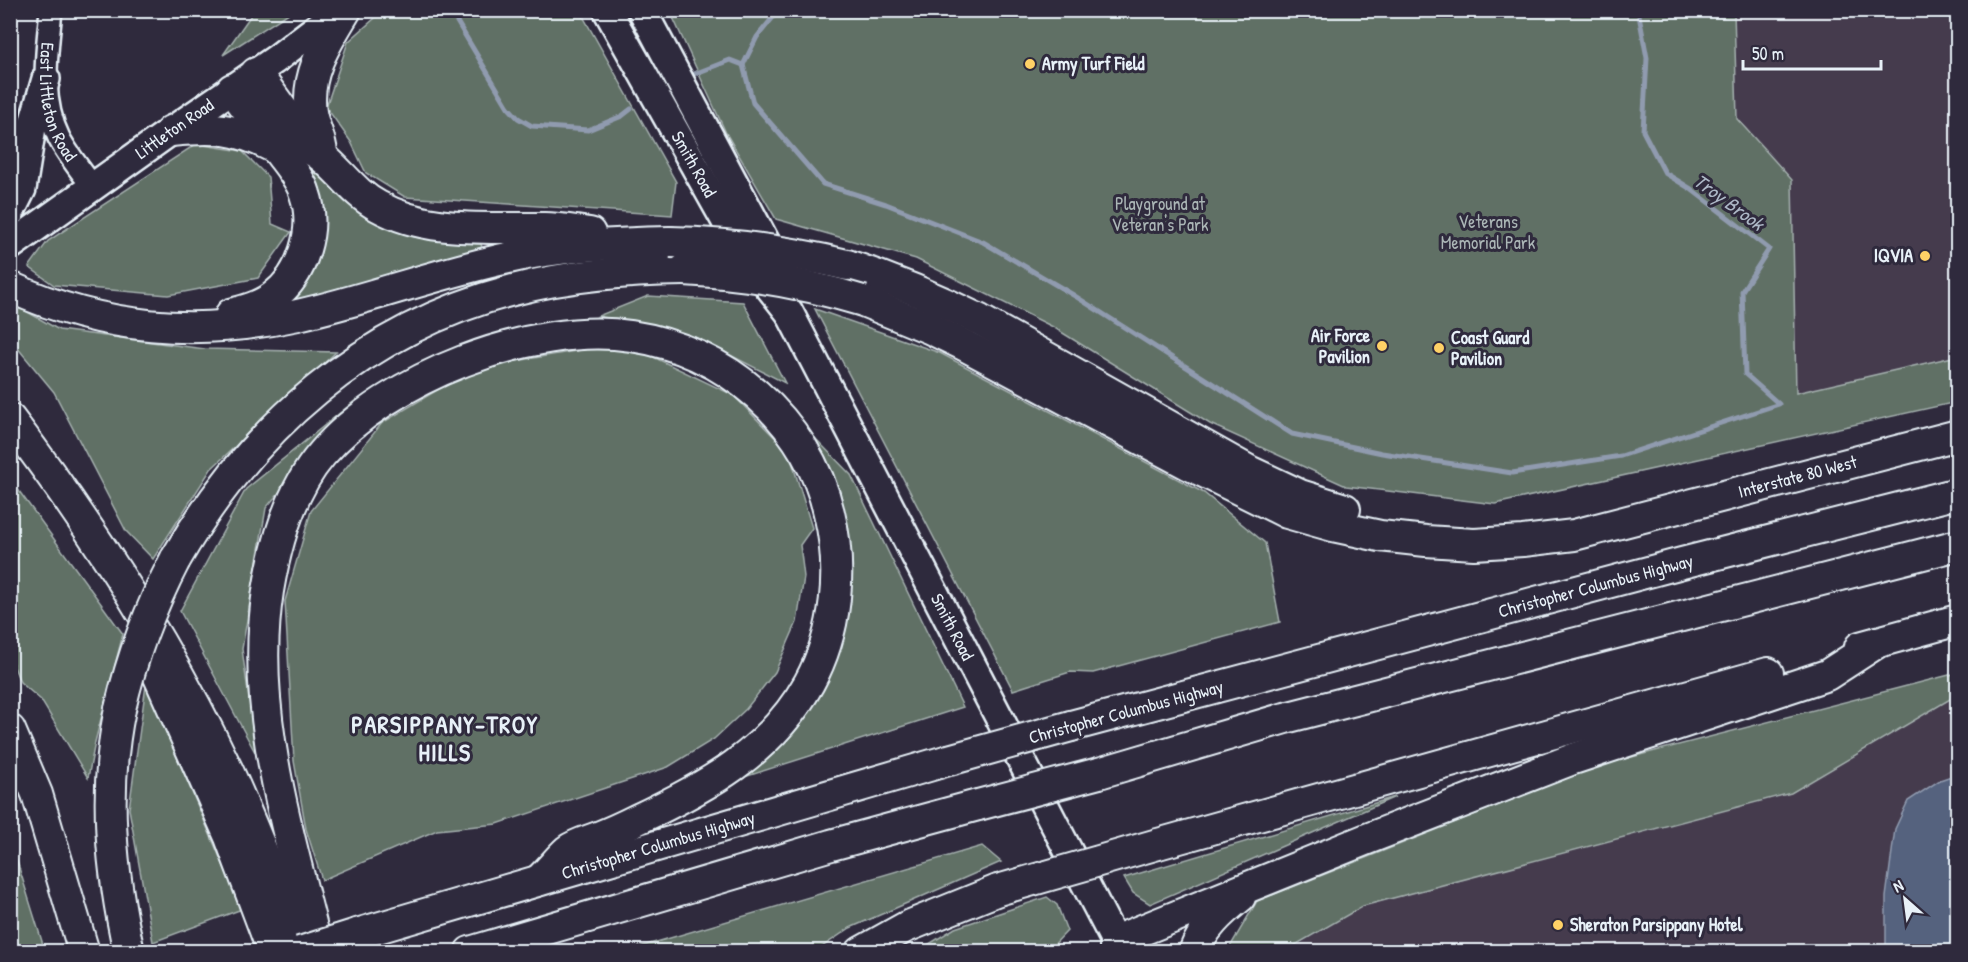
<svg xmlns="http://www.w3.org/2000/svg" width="1968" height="962" font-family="'Patrick Hand',sans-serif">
<rect width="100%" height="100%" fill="#2f2a3d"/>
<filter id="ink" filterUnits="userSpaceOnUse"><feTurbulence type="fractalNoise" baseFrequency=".0167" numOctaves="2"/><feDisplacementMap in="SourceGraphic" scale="12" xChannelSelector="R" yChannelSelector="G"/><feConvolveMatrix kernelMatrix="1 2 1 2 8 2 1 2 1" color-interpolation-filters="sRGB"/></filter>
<g filter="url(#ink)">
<!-- built -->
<g fill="#443a4d">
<path d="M1719,11H1957V356L1796,394L1792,180L1721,101Z"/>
<path d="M1957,695V951L1286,952L1363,906L1791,793Z"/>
</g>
<!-- green -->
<g fill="#606f65" stroke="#a4b0ae" stroke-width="1.5">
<path d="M247,11H292L223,55L251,15Z"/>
<path d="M383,11H580L676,182L672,215L405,197L366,173L351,142L326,107L348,42Z"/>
<path d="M670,11H1734L1737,119L1792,180L1796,393L1957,356V402L1495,504L1346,486L1210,424L1053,327L916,259L776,219L726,133Z"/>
<path d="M266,99C307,156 337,213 408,235C431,242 457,242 481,244L482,247L446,260L289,302L318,244Z"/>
<path d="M196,144L242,151L268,177L272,224L291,232L258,278L168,295L54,285L29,267L48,241Z"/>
<path d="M648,296L743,302L785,383L695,337L598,316Z"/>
<path d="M10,302L59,330L205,349L336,352L211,469L153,559L126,531L54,392L11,340Z"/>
<path d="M815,309L940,353L1204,493L1265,543L1280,622L1093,673L1070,672L1013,690Z"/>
<path d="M624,343L733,395L789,452L812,528L800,545L804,577L797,622L775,672L746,709L714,739L668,767L497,824L437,830L322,880L306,829L294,761L285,601L311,511L382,423L474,368Z"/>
<path d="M357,399L266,508L242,649L257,756L180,611L246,489Z"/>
<path d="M814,437L851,475L963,707L738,779L783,743L817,691L846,523Z"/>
<path d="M11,480L123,634L95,742L88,778L41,700L20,682L11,659Z"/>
<path d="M1957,673V695L1791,793L1363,906L1285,951L1227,952L1257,901L1597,766Z"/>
<path d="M146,685L242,909L153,942L129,809Z"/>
<path d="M1395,797L1150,904L1133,893L1124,878Z"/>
<path d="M10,842H11L45,951H11Z"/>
<path d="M982,846L1001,862L850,928L816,951H626Z"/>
<path d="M1047,897L1057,905L1067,931L1048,951H918L955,928Z"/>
</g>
<!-- water -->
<path fill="#55627e" stroke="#909baf" stroke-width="1.5" d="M1957,774V951H1886V897L1895,829L1908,801L1940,780Z"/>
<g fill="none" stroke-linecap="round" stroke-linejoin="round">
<!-- stream -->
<g stroke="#909baf" stroke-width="5">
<path d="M450,10L508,107L518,118L532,126L588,130L622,116L631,109"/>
<path d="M743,65L753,103L823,184L886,204L983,242L1075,296L1292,434L1382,453L1512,473L1621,456L1779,404L1745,374L1742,291L1769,249L1691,189L1665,173L1643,131L1647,58L1638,10"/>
<path d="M694,74L730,60L743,65L757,37L779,10"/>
</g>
<defs>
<g id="minor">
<path id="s1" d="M51,10C47,53 39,98 59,138C68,155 81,171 93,187"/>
</g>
<g id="major">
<path id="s2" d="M607,10L747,259L789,312L1115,941L1123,952"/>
<path d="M642,10L772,254L776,268"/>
<path d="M10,213L22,189L32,127L46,79"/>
<path id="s3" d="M10,246L171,131L276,59L340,10"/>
</g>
<g id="highway">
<path d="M256,73L312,150C336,163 350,191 378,206C428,234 488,227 544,228C559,228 575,231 590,233"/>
<path d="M171,131C215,127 235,127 275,148"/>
<path d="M322,153C321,138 313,126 311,112C305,73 327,42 346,10"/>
<path d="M847,265C893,280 936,298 980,320L1251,472L1300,495L1345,509"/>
<path d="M10,287C104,330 198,337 298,315C369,299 437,273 508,258C562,246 615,243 670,242"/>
<path id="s4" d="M863,301L929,328L964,345L1188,464L1287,513L1333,526L1380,536L1426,541L1474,544L1523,541L1574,535L1958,435"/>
<path d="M231,314C246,310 261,306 273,297C303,275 317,229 305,194C301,180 290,167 281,155C265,133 249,111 232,89"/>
<path d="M10,419C93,529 169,646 228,771C255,830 278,891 302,952"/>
<path d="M175,560C251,428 363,329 513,290C570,275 627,271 684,270"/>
<path d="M1860,647L1958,620"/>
<path d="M152,661L230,837L273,952"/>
<path d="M120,709C103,790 111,871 129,952"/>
<path id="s5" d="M1071,726L1682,563L1958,493"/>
<path d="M10,730L37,794L84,952"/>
<path d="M1099,773L1285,718L1958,545"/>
<path d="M1158,844L1768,673"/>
<path id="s6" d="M357,934L949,760"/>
<path d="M318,952C290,835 249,712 268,591C276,543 290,491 322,454C386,378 533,321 631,336C725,350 807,419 829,513C843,570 837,632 809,683C770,753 706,787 636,820C624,826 611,832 598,837C588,841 576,844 568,850C558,859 549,871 539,880"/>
<path d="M470,952L831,845L978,805"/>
<path d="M861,952L906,927L998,890"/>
<path d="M1115,952V941L1367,839L1573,759L1827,675L1878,642"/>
<path d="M1194,952C1203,928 1221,912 1240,897"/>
</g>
</defs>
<!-- minor casing -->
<use href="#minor" stroke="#e8f1f8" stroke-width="26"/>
<!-- major casing -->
<use href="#major" stroke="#e8f1f8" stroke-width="32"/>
<!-- highway casing -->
<use href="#highway" stroke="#e8f1f8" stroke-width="34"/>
<!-- minor -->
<use href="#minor" stroke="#2f2a3d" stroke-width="21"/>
<!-- major -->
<use href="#major" stroke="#2f2a3d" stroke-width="27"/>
<!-- highway -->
<use href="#highway" stroke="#2f2a3d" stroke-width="30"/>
<defs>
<g id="highway-bridge">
<path d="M670,242C731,243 788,251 847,265"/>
<path d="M684,270C746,273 804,283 863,301"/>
<path d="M120,709C132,656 150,608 175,560"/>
<path d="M949,760L1071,726"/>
<path d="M978,805L1099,773"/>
<path d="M998,890L1158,844"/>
<path d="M300,952L357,934"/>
</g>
</defs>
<!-- highway-bridge casing -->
<use href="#highway-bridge" stroke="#e8f1f8" stroke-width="34" stroke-linecap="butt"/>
<!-- highway-bridge -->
<use href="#highway-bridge" stroke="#2f2a3d" stroke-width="30"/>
</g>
</g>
<!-- markers -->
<g fill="#ffd166" stroke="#2f2a3d" stroke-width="2">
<circle cx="1030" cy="64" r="6"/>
<circle cx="1925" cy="256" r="6"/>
<circle cx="1382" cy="346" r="6"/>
<circle cx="1439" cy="348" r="6"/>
<circle cx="1558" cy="925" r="6"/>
</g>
<g text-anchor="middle" stroke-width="6" stroke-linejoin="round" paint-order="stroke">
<!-- poi labels -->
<g font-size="18" font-weight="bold" fill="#e8f1f8" stroke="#2f2a3d" text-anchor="start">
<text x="1042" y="70">Army Turf Field</text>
<text x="1913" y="262" text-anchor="end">IQVIA</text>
<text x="1370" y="342" text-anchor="end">Air Force<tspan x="1370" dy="21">Pavilion</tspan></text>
<text x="1451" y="344">Coast Guard<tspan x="1451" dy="21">Pavilion</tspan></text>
<text x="1570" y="931">Sheraton Parsippany Hotel</text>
</g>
<!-- street labels -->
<g font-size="18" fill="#e8f1f8" stroke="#2f2a3d">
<text dy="6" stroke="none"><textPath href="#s1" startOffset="94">East Littleton Road</textPath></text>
<text dy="6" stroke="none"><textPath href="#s3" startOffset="202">Littleton Road</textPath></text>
<text dy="6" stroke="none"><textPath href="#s2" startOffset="177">Smith Road</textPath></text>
<text dy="6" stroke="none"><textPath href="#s4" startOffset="996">Interstate 80 West</textPath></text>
<text dy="6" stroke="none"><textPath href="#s5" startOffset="543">Christopher Columbus Highway</textPath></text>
<text dy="6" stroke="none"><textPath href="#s2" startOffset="708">Smith Road</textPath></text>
<text transform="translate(1126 712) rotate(-15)" y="6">Christopher Columbus Highway</text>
<text dy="6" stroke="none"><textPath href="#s6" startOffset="314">Christopher Columbus Highway</textPath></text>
</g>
<!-- park labels -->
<g font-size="18" fill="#abb6b6" stroke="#2f2a3d">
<text x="1160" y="210">Playground at<tspan x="1160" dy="21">Veteran's Park</tspan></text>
<text x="1488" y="228">Veterans<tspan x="1488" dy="21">Memorial Park</tspan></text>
</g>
<!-- water labels -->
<g font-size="20" font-style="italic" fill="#adb8c7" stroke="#2f2a3d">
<text transform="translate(1729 202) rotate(36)" y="7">Troy Brook</text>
</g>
<!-- district labels -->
<g font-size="24" font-weight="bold" letter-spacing="1.5" fill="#e8f1f8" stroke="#2f2a3d">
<text x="445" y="733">PARSIPPANY-TROY<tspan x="445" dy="28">HILLS</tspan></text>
</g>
</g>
<!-- margin -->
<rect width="1968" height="962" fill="none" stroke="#2f2a3d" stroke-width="36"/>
<rect x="18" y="18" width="1932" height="926" fill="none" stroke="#e8f1f8" stroke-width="2" filter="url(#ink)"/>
<!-- north arrow -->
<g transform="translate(1905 899) rotate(332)" stroke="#2f2a3d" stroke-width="4.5" paint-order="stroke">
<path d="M0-4.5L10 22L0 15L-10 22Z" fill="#e8f1f8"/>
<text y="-9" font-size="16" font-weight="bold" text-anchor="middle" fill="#e8f1f8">N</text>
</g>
<!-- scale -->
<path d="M1743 60v9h138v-9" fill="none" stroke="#e8f1f8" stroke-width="3"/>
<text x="1752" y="60" font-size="18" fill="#e8f1f8" stroke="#2f2a3d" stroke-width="4.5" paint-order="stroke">50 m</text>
</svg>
